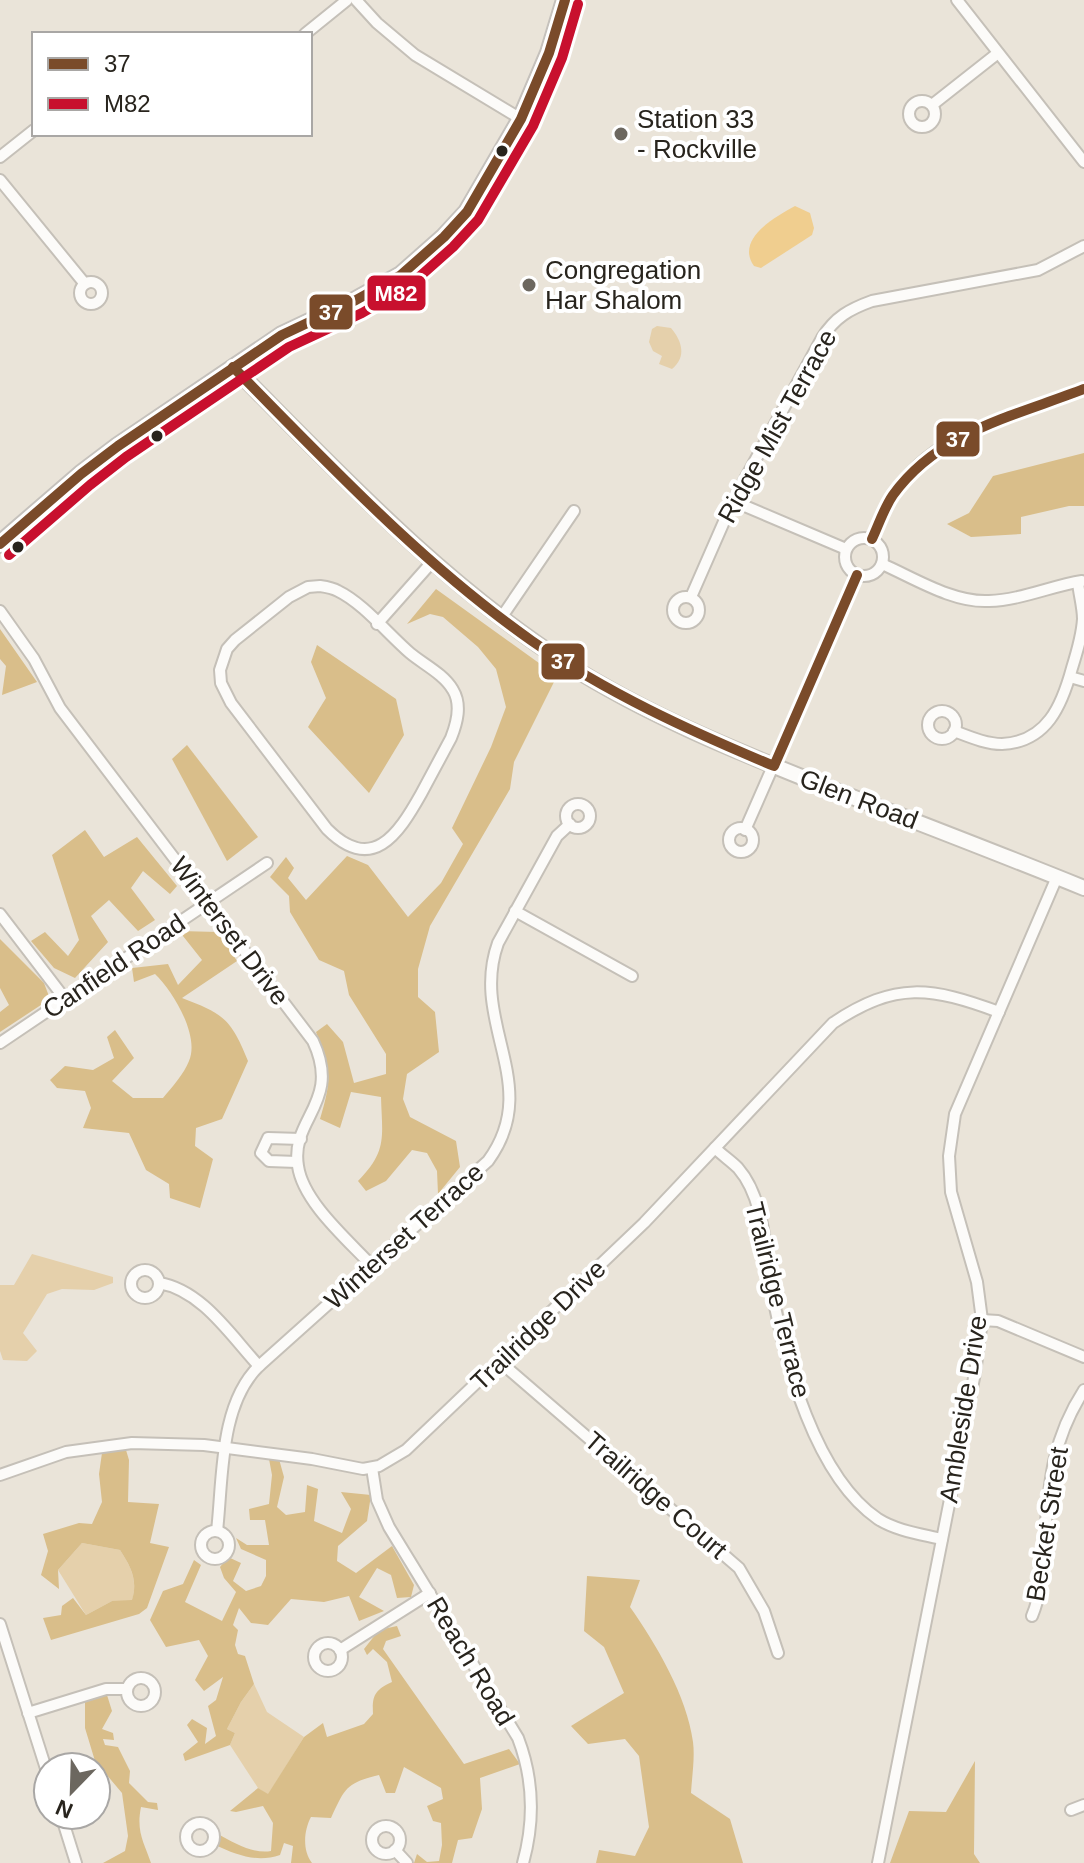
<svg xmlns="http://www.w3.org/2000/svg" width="1084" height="1863" font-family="Arial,sans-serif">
<rect width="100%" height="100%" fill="#eae4d9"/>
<!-- green -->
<g fill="#e5d0ab">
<path d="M657,326L671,328C682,341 687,357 672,369L659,364L662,356L653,351L649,342L652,329Z"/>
<path d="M32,1254L113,1277V1283L94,1290L62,1289L47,1294L23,1333L37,1351L27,1361L3,1360L0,1351V1285H14Z"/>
<path d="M82,1543L120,1550C131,1567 138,1580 132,1601H112L86,1615L58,1570Z"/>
<path d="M254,1684L267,1712L304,1737L268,1795L258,1788L230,1745L235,1733L227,1729L241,1702Z"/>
</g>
<!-- forest -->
<g fill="#d9be8a">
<path d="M1084,453V506H1069L1021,517V534L971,537L947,524L969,513L993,476Z"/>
<path d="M436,589L557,676L514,762L510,789L430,926L418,969V997L435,1012L439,1052L407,1074L403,1099L410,1117L456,1141L460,1167L438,1194L437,1171L427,1153L412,1150L386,1181L366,1191L358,1181C388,1151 382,1136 381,1097L351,1092L340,1128L320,1119C332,1079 331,1070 316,1032L327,1024L343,1042L354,1083L386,1074V1054L349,995L344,971L319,960L290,912L289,896L270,877L286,857L294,868L288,878L306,900L347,856L368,865L408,917L441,883L463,844L452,828L491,747L506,707L496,669L478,647L443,617L430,614L407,624Z"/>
<path d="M0,629L37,682L2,695L6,666L0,659Z"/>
<path d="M317,645L396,699L404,735L369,793L308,727L326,698L311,662Z"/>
<path d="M187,745L258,837L227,861L172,759Z"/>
<path d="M85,830L104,857L137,837L177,886L170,894L143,871L131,888L155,920L138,931L109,900L91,916L108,942L75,978L54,968L31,941L45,932L68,956L79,940L52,855Z"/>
<path d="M179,931L218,932L237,961L182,998C224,1014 231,1019 248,1061L222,1119L196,1128L195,1146L213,1159L200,1208L170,1198L169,1184L146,1170L129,1133L83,1128L91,1108L85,1091L57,1088L50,1080L65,1066L93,1070L114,1058L107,1037L115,1030L134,1058L112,1081L133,1098H163C172,1087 184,1074 189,1061C200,1036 173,991 155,974L134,982L132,968L168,964L178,985L202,960Z"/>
<path d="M0,939L44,983L50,999L0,1032V1012L9,1005L0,988Z"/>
<path d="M126,1450L129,1460L128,1502L159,1504L150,1543L169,1547L147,1608L139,1614L51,1640L43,1618L61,1615L62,1606L73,1598L86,1615L112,1601L132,1600C138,1580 131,1567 120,1550L82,1543L58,1570L59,1589L41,1575L48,1551L43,1534L79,1523L92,1524L102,1502L99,1474L102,1453Z"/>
<path d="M269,1459H279L284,1477L277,1507L286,1515L305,1512L307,1485L318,1489L314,1521L342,1533L351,1509L341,1492L371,1495L367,1521L338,1546L337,1561L356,1573L392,1546L414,1585L411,1597L397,1598L391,1575L377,1568L359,1597L384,1611L359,1621L349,1596L324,1602L291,1599L268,1625L251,1623L239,1608L233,1625L238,1630L235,1645L238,1654L245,1656L254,1684L241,1702L227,1729L235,1733L230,1745L185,1761L183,1754L198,1742L187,1725L192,1719L207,1728L205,1744L216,1736L208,1706L216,1700L223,1677L204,1691L195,1680L208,1656L199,1640L166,1647L150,1620L163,1591L183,1584L194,1560L201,1565L185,1602L222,1621L236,1592L224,1578L220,1567L228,1557L241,1563L233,1581L246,1591L261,1586L266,1576V1560L241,1549L236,1538L247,1545H269L265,1520H250L249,1509L269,1504L272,1475Z"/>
<path d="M587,1576L640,1580L630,1607C656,1644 687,1696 693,1742C695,1758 692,1776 691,1793L730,1819L743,1863H596L599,1850L635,1856L649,1827L639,1756L625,1739L588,1744L571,1726L624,1693L604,1647L584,1631Z"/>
<path d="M397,1626L401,1636L386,1641L383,1649L464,1764L509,1749L520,1764L480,1778L482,1809L472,1838L458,1840L452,1863H414L417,1854L427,1862L439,1861L442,1845L441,1823L433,1821L427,1806L443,1799L441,1788L404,1767L395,1793H386L379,1775C346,1783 345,1788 331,1818L311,1817C304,1830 302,1850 312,1863H291L293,1846L284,1843L280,1855C257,1863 237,1855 215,1845L218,1834C234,1843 253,1854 271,1851L273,1823L263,1806L236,1812L230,1811L258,1788L268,1794L304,1737L323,1723L327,1737L364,1724L373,1714C372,1695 375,1690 392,1682L387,1662L373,1649L367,1655L364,1649L379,1630Z"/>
<path d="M107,1695L112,1711L102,1729L113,1733L114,1740L103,1739L105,1745L118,1747L130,1771L129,1783L148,1802L157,1803L158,1810L141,1807C136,1832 144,1842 151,1863H103L125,1851L128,1836L122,1793L95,1761L85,1728V1701Z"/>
<path d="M975,1761L974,1854L980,1863H890L909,1811L946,1812Z"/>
</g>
<!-- water -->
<path fill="#f0ce8f" d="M795,206L810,213L814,228L812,235L761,268L754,266C735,239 775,217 795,206Z"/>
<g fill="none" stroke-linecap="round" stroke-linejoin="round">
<defs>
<g id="minor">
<path d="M356,0L377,23L415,55L521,119"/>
<path d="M957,0L1084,162"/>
<path d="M305,34L347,0"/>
<circle cx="922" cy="114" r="13"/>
<path d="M932,105L998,53"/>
<path d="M0,157L34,130"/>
<path d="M0,180L85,284"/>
<circle cx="91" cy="293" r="11"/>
<path d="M733,501L846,549"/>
<circle cx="864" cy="557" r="19"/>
<path d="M872,539C879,524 884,508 893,495C938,427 1015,418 1084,389"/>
<path d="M882,564C914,578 953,603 989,601C1021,600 1051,586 1082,581"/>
<path d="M320,586C327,587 333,588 338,591C363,603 388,634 410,653C423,664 444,674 453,690C462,705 457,723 451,738C441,757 431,775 421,794C398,835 372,874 327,829L231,703L221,683L220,670L227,649L235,640L289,597L308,587Z"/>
<path d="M691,597L733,501L822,338C835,317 850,309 872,301L1038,270L1084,246"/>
<circle cx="686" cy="610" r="13"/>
<path d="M0,611L34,659L60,708L313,1041C342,1103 290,1118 298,1166C303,1202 348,1240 372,1266"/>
<path d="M501,618L574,511"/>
<path d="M377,624L432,562"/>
<path d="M1070,677L1084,681"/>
<circle cx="942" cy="725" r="14"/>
<path d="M954,731C970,737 986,744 1002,744C1047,742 1062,705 1072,668C1077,652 1082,636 1083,619C1083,607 1079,594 1078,582"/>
<circle cx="578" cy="816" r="12"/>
<circle cx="741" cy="840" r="12"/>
<path d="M745,830L857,575"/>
<path d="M515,911L632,976"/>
<path d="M0,914L65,999"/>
<path d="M0,1043L267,863"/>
<path d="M715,1148C722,1155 731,1161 738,1168C765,1199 765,1251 772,1291C785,1362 815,1476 878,1519C897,1531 921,1534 942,1539"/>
<path d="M297,1162L269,1161L261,1153L268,1138L301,1139"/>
<circle cx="145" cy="1284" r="14"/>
<path d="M159,1283C202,1290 231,1336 259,1366"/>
<path d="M982,1320L998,1321L1084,1357"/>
<path d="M499,1361L739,1568L764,1611L778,1653"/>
<path d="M372,1468L377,1500L389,1527L518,1738C534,1780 535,1820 523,1863"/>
<path d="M0,1475L66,1452L132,1443L204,1445L312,1459L363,1469L379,1466L406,1450L644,1223L833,1023C896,981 931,987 999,1012"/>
<path d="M217,1531C223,1479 219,1405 259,1366L488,1161C544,1085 469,1023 498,943L557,836L570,824"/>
<circle cx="215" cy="1545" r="14"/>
<path d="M1032,1616C1042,1592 1042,1569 1044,1544C1049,1485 1051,1441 1084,1390"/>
<path d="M0,1624L48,1775"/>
<circle cx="328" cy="1657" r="14"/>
<path d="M340,1650L430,1593"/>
<circle cx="141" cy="1692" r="14"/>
<path d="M28,1713L106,1689H127"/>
<path d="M1071,1810L1084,1805"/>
<path d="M61,1815L76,1863"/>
<circle cx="200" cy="1837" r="14"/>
<circle cx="386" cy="1840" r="14"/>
<path d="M395,1850L407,1863"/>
<path d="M878,1863L975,1373L982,1320L977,1282L951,1192L949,1156L955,1114L1057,877"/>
</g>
<path id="secondary" d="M233,367C338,472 441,583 567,664C647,715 736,751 824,786C911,820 998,853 1084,888"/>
<path id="primary" d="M0,544L81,474L118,446L282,335L356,300L401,275L444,237L467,212L521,119L549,53L565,0"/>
</defs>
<!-- minor casing -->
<use href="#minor" stroke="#c5c0b8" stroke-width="14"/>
<!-- secondary casing -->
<use href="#secondary" stroke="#c5c0b8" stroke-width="18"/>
<!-- primary casing -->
<use href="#primary" stroke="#c5c1bc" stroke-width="20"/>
<!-- minor -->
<use href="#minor" stroke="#fcfbf9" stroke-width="10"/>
<!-- secondary -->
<use href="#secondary" stroke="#fcfbf9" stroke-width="14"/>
<!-- primary -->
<use href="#primary" stroke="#e4e0d9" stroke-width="16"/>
<defs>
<g id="bus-1">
<path d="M233,367C328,463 421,563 532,641C607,693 690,731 774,766L857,575"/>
<path d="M872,539C879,524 884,508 893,495C939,431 1015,416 1084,389"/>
<path d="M0,544L81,474L118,446L282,335L356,300L401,275L444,237L467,212L521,119L549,53L565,0"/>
</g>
<path id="bus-2" d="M9,555L90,485L126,457L289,347L362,313L409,286L453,247L478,220L533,126L562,58L578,4"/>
</defs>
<!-- bus-1 casing -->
<use href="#bus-1" stroke="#fff" stroke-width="16"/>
<!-- bus-2 casing -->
<use href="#bus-2" stroke="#fff" stroke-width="16"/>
<!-- bus-1 -->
<use href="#bus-1" stroke="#7a4b2a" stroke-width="10"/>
<!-- bus-2 -->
<use href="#bus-2" stroke="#c8102e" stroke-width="10"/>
</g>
<!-- markers -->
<g fill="#6c675f" stroke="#fff" stroke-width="3">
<circle cx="621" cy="134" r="8"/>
<circle cx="529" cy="285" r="8"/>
</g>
<g fill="#28241d" stroke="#fff" stroke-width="3">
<circle cx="502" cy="151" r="7"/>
<circle cx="157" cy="436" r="7"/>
<circle cx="18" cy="547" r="7"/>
</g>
<g text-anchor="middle" stroke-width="8" stroke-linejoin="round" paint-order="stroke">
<!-- poi labels -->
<g font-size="26" fill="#28241d" stroke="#fff" text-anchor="start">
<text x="637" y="128">Station 33<tspan x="637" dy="30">- Rockville</tspan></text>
<text x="545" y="279">Congregation<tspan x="545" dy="30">Har Shalom</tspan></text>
</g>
<!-- street labels -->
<g font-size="26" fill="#28241d" stroke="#fff">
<text transform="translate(777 426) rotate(-61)" y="9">Ridge Mist Terrace</text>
<text transform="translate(859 799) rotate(21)" y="9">Glen Road</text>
<text transform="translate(230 931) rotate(53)" y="9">Winterset Drive</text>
<text transform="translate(114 966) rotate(-34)" y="9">Canfield Road</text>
<text transform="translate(404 1236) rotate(-42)" y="9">Winterset Terrace</text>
<text transform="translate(778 1300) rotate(76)" y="9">Trailridge Terrace</text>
<text transform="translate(538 1325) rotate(-44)" y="9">Trailridge Drive</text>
<text transform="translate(963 1409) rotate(-81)" y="9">Ambleside Drive</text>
<text transform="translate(656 1495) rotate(41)" y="9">Trailridge Court</text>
<text transform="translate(1047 1524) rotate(-81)" y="9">Becket Street</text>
<text transform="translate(471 1661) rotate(59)" y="9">Reach Road</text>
</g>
</g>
<g stroke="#fff" stroke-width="3">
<rect x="366" y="274" width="61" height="38" rx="8" fill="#c8102e"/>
<rect x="308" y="293" width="46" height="38" rx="8" fill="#7a4b2a"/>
<rect x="935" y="420" width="46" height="38" rx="8" fill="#7a4b2a"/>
<rect x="540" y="642" width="46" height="39" rx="8" fill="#7a4b2a"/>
</g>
<g font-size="22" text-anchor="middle" font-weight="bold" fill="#fff">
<text x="396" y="301">M82</text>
<text x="331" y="320">37</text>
<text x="958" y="447">37</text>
<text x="563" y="669">37</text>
</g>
<!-- legend -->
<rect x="32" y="32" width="280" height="104" fill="#ffffff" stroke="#a9a7a5" stroke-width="2"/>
<rect x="48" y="58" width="40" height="12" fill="#7a4b2a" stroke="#a9a7a5" stroke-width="2"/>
<text x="104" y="72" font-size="24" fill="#28241d">37</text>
<rect x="48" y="98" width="40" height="12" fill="#c8102e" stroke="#a9a7a5" stroke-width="2"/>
<text x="104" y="112" font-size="24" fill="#28241d">M82</text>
<!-- north arrow -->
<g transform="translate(72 1791) rotate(203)"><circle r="38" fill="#ffffff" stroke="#a9a7a5" stroke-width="2"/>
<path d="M0-6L14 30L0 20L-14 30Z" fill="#6c675f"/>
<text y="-12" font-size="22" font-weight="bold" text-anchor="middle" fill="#28241d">N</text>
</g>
</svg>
